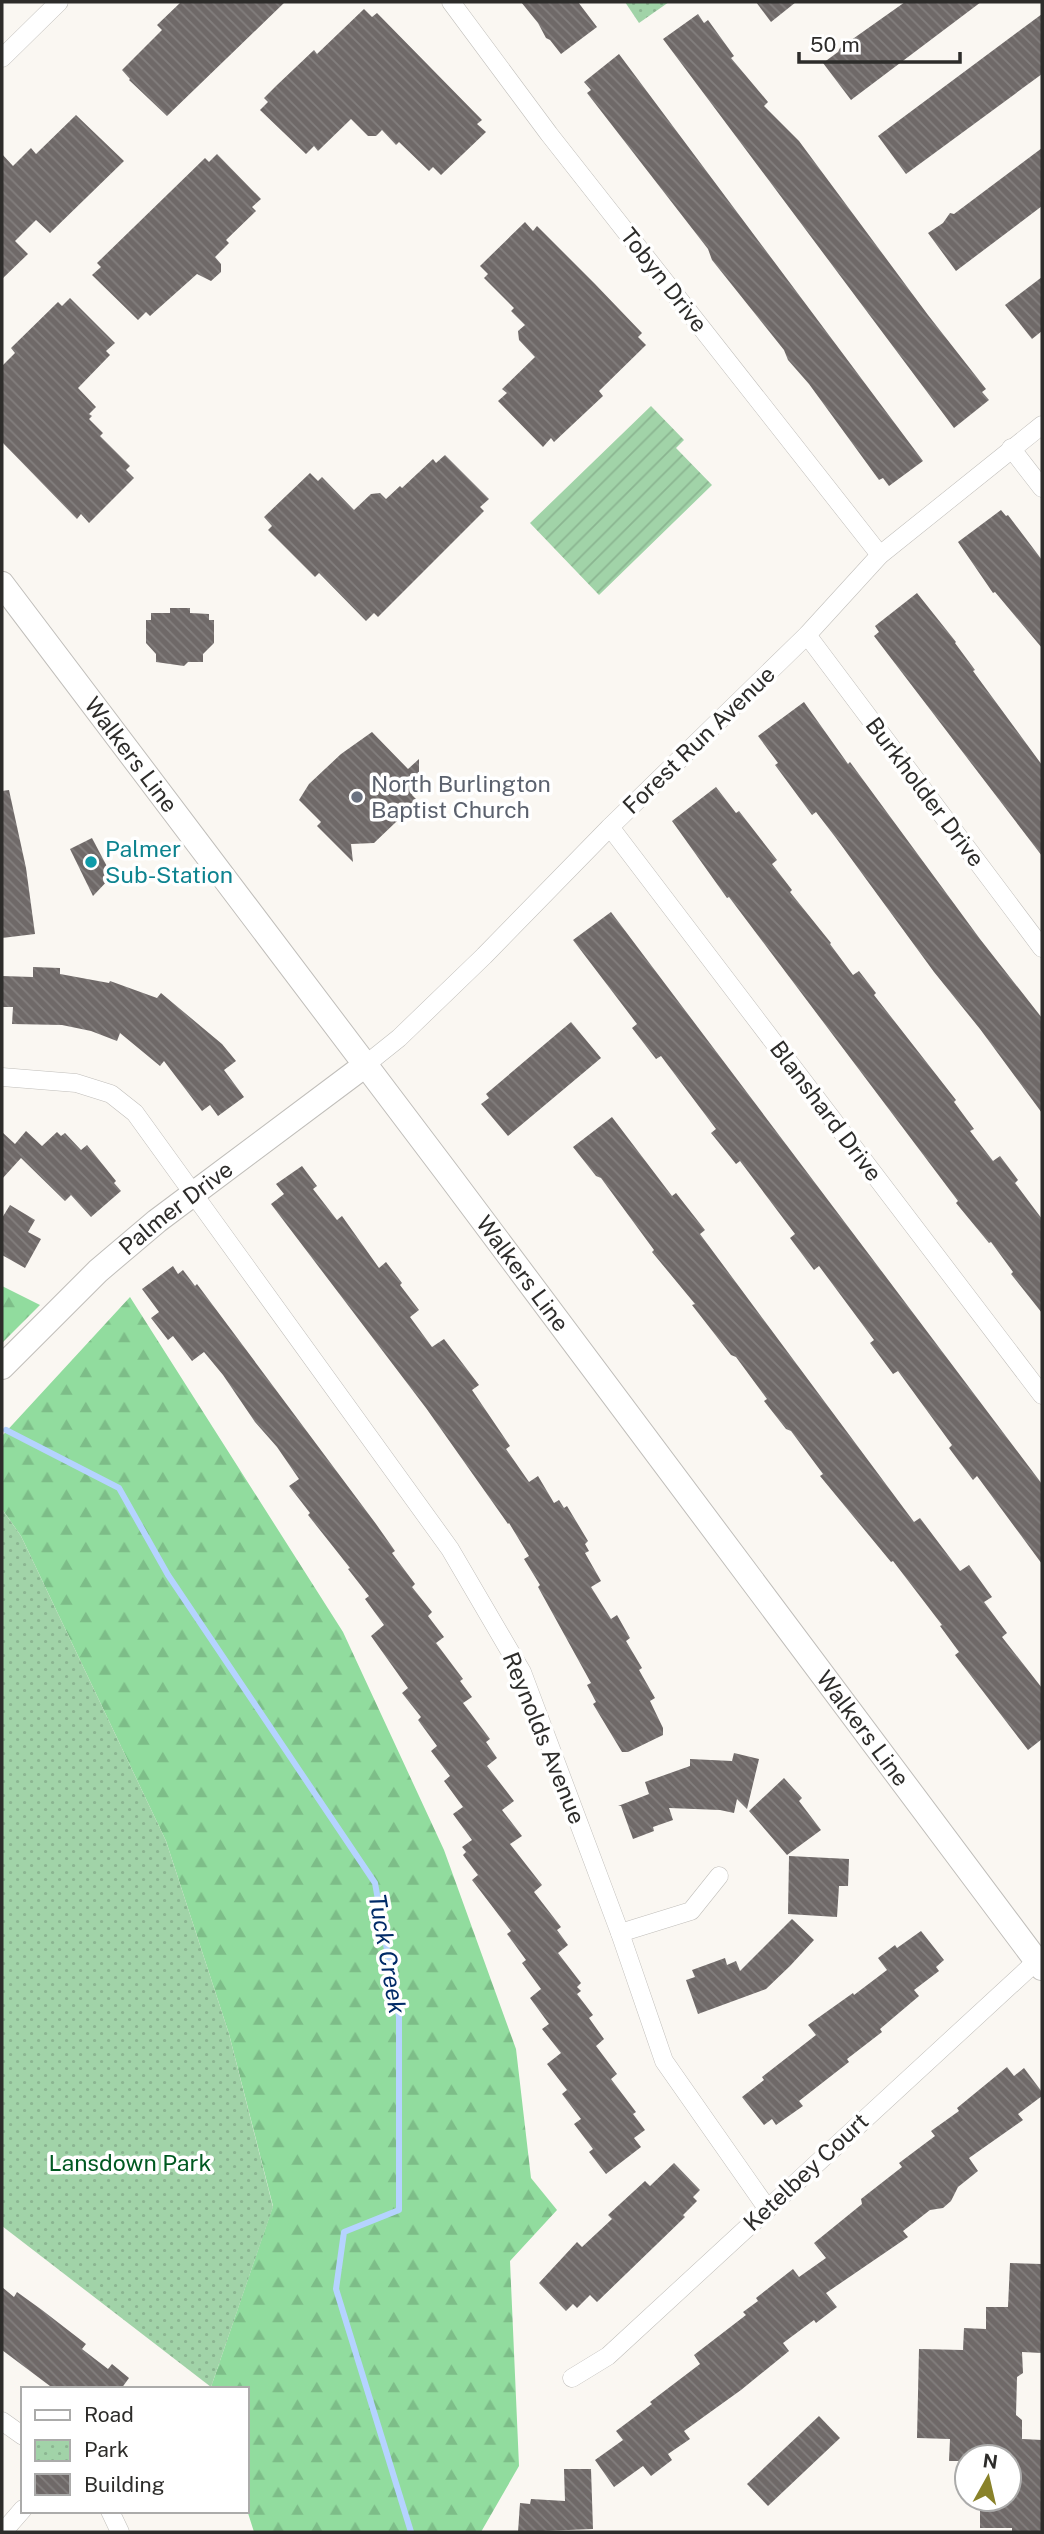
<svg xmlns="http://www.w3.org/2000/svg" width="1044" height="2534" font-family="'Public Sans',sans-serif">
<defs>
<pattern id="forest-firs" width="22" height="20" patternUnits="userSpaceOnUse" patternTransform="scale(1.75)"><rect width="22" height="20" fill="#91dc9e"/><path d="M5 1l3.5 6h-7zM16 11l3.5 6h-7z" fill="#7dbd88"/></pattern>
<pattern id="park-dots" width="8" height="8" patternUnits="userSpaceOnUse" patternTransform="scale(1.75)"><rect width="8" height="8" fill="#a1d3a8"/><path d="M2 2h.1M6 6h.1" fill="none" stroke="#8bb591" stroke-width="1.8" stroke-linecap="round"/></pattern>
<pattern id="garden-furrows" width="10" height="10" patternUnits="userSpaceOnUse" patternTransform="scale(1.75)"><rect width="10" height="10" fill="#a1d3a8"/><path d="M-1 1l2-2M0 10L10 0M9 11l2-2" fill="none" stroke="#8bb591"/></pattern>
<pattern id="building-back-hatch" width="6" height="6" patternUnits="userSpaceOnUse" patternTransform="scale(1.75)"><rect width="6" height="6" fill="#6f6968"/><path d="M-1 5l2 2M0 0l6 6M5-1l2 2" fill="none" stroke="#837f7e"/></pattern>
</defs>
<rect width="100%" height="100%" fill="#faf7f2"/>
<!-- forest -->
<g fill="url(#forest-firs)">
<path d="M2,1286L40,1305L2,1343Z"/>
<path d="M130,1297L343,1632L444,1850L516,2049L531,2178L557,2210L510,2261L519,2466L481,2532H254L247,2510V2389H212L211,2387L273,2206L229,2034L166,1841L21,1536L2,1509V1436Z"/>
</g>
<!-- park -->
<g fill="url(#park-dots)">
<path d="M625,2H669L639,23Z"/>
<path d="M2,1509L21,1536L166,1841L229,2034L273,2207L211,2387L2,2226Z"/>
</g>
<!-- garden -->
<path fill="url(#garden-furrows)" d="M651,406L684,440L676,448L712,485L599,595L530,523Z"/>
<g fill="none" stroke-linecap="round" stroke-linejoin="round">
<!-- stream -->
<path stroke="#b5d3ff" stroke-width="6" d="M6,1430L119,1488L168,1575L375,1883L399,2017V2210L344,2232L336,2289L411,2532"/>
</g>
<!-- building -->
<g fill="url(#building-back-hatch)">
<path d="M181,2H285L167,116L129,80L130,79L122,70L162,30L157,25Z"/>
<path d="M521,2H578L597,27L561,54L550,40L546,38L538,23Z"/>
<path d="M756,2H796L771,22Z"/>
<path d="M905,2H981L851,100L823,63L838,52L840,48Z"/>
<path d="M364,9L372,17L377,13L482,120L477,124L486,132L441,175L433,167L429,171L399,142L396,145L382,130L376,136H368L351,119L318,151L314,146L306,154L260,110L268,102L264,98L276,86L314,50L317,54Z"/>
<path d="M698,14L704,23L708,20L734,56L731,58L768,102L764,106L799,141L928,315L986,389L982,392L989,400L954,428L663,39Z"/>
<path d="M1042,14V74L906,174L878,136Z"/>
<path d="M619,54L923,461L889,486L883,478L879,480L809,384L788,360L784,350L712,260L708,249L587,93L591,90L584,82Z"/>
<path d="M76,115L124,161L50,233L36,220L15,241L28,254L2,279V154L13,166L31,148L36,154Z"/>
<path d="M1042,148V206L956,271L928,233L943,223L950,213L954,214Z"/>
<path d="M217,154L261,199L252,207L256,211L226,240L229,243L215,257L221,264V272L211,281L197,274L150,316L146,312L138,320L92,275L101,267L97,263L205,158L209,162Z"/>
<path d="M525,222L533,231L537,226L595,284L642,333L638,337L646,345L599,391L603,396L554,442L551,438L543,447L498,401L507,393L502,389L535,357L519,340L518,331L525,325L511,311L514,308L484,278L488,274L480,266Z"/>
<path d="M1042,277V331L1032,339L1005,305Z"/>
<path d="M70,298L115,343L106,351L110,355L78,388L96,407L89,414L92,416L89,419L103,433L100,436L130,466L126,470L134,478L89,523L81,514L77,519L2,442V366L15,353L11,348L58,302L62,306Z"/>
<path d="M445,455L489,499L480,507L484,511L378,617L374,613L366,621L319,573L315,577L268,530L272,526L264,517L310,473L318,481L322,477L354,510L371,494L380,493L386,499L400,486L402,488L433,459L436,463Z"/>
<path d="M1001,510L1006,516L1008,515L1042,560V648L995,592L993,593L958,542Z"/>
<path d="M917,593L956,642L955,643L975,670L973,671L1042,765V856L874,636L879,632L875,626Z"/>
<path d="M170,608H190V613L209,614V620H214V643L203,654V662H188L184,666L156,662V654L146,643V620H151V613H170Z"/>
<path d="M804,702L848,764L850,762L980,939L1042,1018V1113L980,1029L934,972L836,838L816,812L812,815L775,765L778,763L758,736Z"/>
<path d="M372,732L408,769L419,759V788L412,795L418,801L374,843L351,844L353,862L317,826L321,822L299,800L309,784L341,754Z"/>
<path d="M716,787L736,813L739,811L777,860L772,864L792,890L790,892L831,943L830,944L853,975L859,971L876,993L874,995L956,1100L954,1102L974,1129L970,1131L993,1161L1000,1156L1018,1180L1015,1183L1042,1219V1313L1011,1274L1013,1272L991,1242L989,1243L956,1203L958,1201L729,897L727,898L672,821Z"/>
<path d="M9,790L26,868L35,934L2,938V791Z"/>
<path d="M92,838L112,876L93,896L70,849Z"/>
<path d="M611,912L1042,1484V1564L977,1476L973,1480L949,1448L952,1445L898,1371L893,1374L870,1343L874,1340L819,1266L814,1270L790,1238L795,1234L740,1161L736,1164L711,1133L716,1129L661,1056L656,1059L632,1028L637,1024L573,940Z"/>
<path d="M33,967L60,968V974L109,983L110,981L157,998L161,993L222,1044L236,1061L224,1070L244,1097L218,1116L210,1105L202,1111L164,1061L160,1066L120,1033L117,1041L91,1031L62,1025L12,1024L13,1007H2V976L33,977Z"/>
<path d="M571,1022L601,1058L508,1136L481,1104L489,1098L486,1094Z"/>
<path d="M612,1117L672,1196L676,1193L705,1230L700,1234L914,1522L920,1518L960,1571L969,1565L992,1597L984,1602L1007,1633L1002,1637L1042,1688V1739L1028,1750L955,1655L959,1652L940,1626L942,1625L893,1561L891,1562L820,1476L823,1474L791,1431L786,1429L764,1401L767,1399L736,1357L731,1355L692,1305L695,1304L652,1252L654,1250L601,1178L596,1176L573,1147Z"/>
<path d="M26,1131L42,1146L57,1132L61,1136L65,1133L81,1150L87,1145L116,1181L114,1183L121,1191L91,1217L71,1195L65,1201L21,1158L2,1179V1132L15,1144Z"/>
<path d="M302,1166L317,1186L313,1189L337,1220L342,1216L379,1268L386,1262L402,1283L400,1285L419,1310L410,1317L432,1347L444,1339L479,1385L472,1390L510,1446L506,1449L529,1482L538,1476L554,1503L559,1500L564,1508L567,1506L588,1541L585,1544L589,1551L585,1553L601,1581L591,1587L611,1619L617,1615L630,1638L626,1641L642,1668L639,1670L655,1698L650,1701L663,1728V1735L628,1752H622L593,1704L596,1702L587,1685L591,1683L538,1587L540,1585L524,1559L529,1556L509,1523L508,1524L426,1408L271,1204L284,1194L276,1184Z"/>
<path d="M10,1205L35,1220L28,1232L41,1239L25,1268L2,1255V1218Z"/>
<path d="M173,1266L178,1274L183,1270L195,1286L197,1284L376,1524L395,1551L392,1553L415,1584L412,1587L432,1612L428,1616L444,1637L436,1643L463,1679L460,1681L472,1697L463,1703L490,1739L486,1742L497,1758L487,1766L514,1801L502,1810L522,1836L510,1844L542,1885L534,1892L561,1927L557,1930L568,1945L558,1953L581,1983L577,1987L581,1991L577,1994L593,2015L589,2018L604,2039L596,2046L617,2074L611,2079L636,2112L633,2114L645,2130L634,2138L641,2147L606,2174L589,2152L593,2149L574,2124L581,2119L562,2094L567,2090L547,2064L561,2053L542,2029L549,2024L530,1998L541,1989L522,1963L526,1960L507,1934L511,1931L472,1880L478,1875L463,1855L466,1852L462,1847L472,1840L453,1814L463,1807L444,1781L450,1776L431,1751L437,1746L418,1720L421,1717L402,1693L408,1688L371,1636L384,1625L365,1599L369,1596L348,1569L350,1568L308,1515L310,1513L289,1486L299,1479L277,1447L255,1422L223,1375L204,1352L192,1361L173,1336L168,1340L151,1318L159,1312L142,1289Z"/>
<path d="M734,1753L759,1759L747,1809L737,1799L734,1813L720,1810L669,1808L673,1820L653,1827L654,1831L633,1839L621,1806H618L649,1794L645,1782L690,1766V1759L732,1761Z"/>
<path d="M784,1778L802,1798L799,1801L821,1830L787,1855L749,1811Z"/>
<path d="M789,1856L849,1859L848,1886H839L837,1917L788,1914Z"/>
<path d="M792,1919L814,1940L790,1966L766,1989L698,2014L686,1980L695,1977L692,1970L725,1958L727,1965L736,1961L740,1971Z"/>
<path d="M921,1931L944,1960L936,1967L939,1971L914,1990L919,1996L880,2029L882,2032L847,2059L849,2062L799,2101L803,2106L776,2125L772,2119L764,2125L742,2097L764,2080L762,2077L816,2035L808,2025L853,1993L854,1995L887,1970L878,1958L895,1945L897,1948Z"/>
<path d="M1007,2067L1014,2076L1024,2068L1042,2092V2096L1018,2114L1023,2120L969,2158L978,2171L958,2187L951,2201L943,2208L930,2210L903,2231L908,2237L826,2293L837,2307L816,2323L814,2320L783,2343L789,2351L741,2390L684,2431L690,2439L668,2454L672,2460L651,2476L643,2466L614,2487L595,2460L623,2440L616,2431L652,2404L650,2402L700,2364L694,2355L746,2315L743,2312L758,2301L756,2298L793,2269L799,2277L826,2258L814,2243L862,2204L861,2199L902,2167L899,2163L935,2136L931,2131L959,2111L957,2108Z"/>
<path d="M674,2163L700,2190L693,2197L697,2201L683,2215L685,2217L597,2302L590,2295L577,2308L573,2304L566,2311L539,2283L577,2242L582,2247L612,2219L608,2215L645,2181L650,2186Z"/>
<path d="M1010,2263L1042,2264V2353L1022,2352L1023,2373L1017,2377L1016,2415L1022,2420V2439L1042,2440V2532H1012V2528H980V2499H1009V2457H967V2461H949L950,2439L917,2438L919,2349L963,2350L964,2328L986,2329V2307H1008Z"/>
<path d="M2,2287L14,2297L17,2292L42,2310L86,2344L82,2349L108,2369L112,2364L129,2378L121,2389H54L2,2350Z"/>
<path d="M819,2416L840,2438L768,2506L747,2484Z"/>
<path d="M564,2469H591L593,2529L518,2532L520,2503L530,2504L531,2499L565,2501Z"/>
</g>
<g fill="none" stroke-linecap="round" stroke-linejoin="round">
<defs>
<g id="street">
<path d="M451,2L549,134L880,555"/>
<path d="M2,58L59,2"/>
<path d="M1011,448L1042,488"/>
<path d="M807,635L1042,948"/>
<path d="M610,827L1042,1395"/>
<path d="M364,1066L399,1038L484,956L610,827L807,635L880,555L1042,425"/>
<path d="M2,1077L76,1083L111,1094L135,1113L450,1549L522,1672L620,1933L664,2061L767,2208"/>
<path d="M620,1933L691,1911L719,1876"/>
<path d="M572,2378L608,2356L1042,1956"/>
<path d="M2,2421L23,2436"/>
<path d="M110,2511L120,2532"/>
<path d="M3,2532L23,2509"/>
</g>
<g id="secondary">
<path id="s1" d="M2,584L451,1178L1042,1968"/>
<path id="s2" d="M2,1367L98,1271L157,1221L364,1066"/>
</g>
</defs>
<!-- street casing -->
<use href="#street" stroke="#c0beba" stroke-width="19"/>
<!-- secondary casing -->
<use href="#secondary" stroke="#c0beba" stroke-width="26"/>
<!-- street -->
<use href="#street" stroke="#fff" stroke-width="18"/>
<!-- secondary -->
<use href="#secondary" stroke="#fff" stroke-width="24"/>
</g>
<!-- markers -->
<circle fill="#6b7280" stroke="#fff" stroke-width="2.5" cx="357" cy="797" r="7"/>
<circle fill="#0f9aa8" stroke="#fff" stroke-width="2.5" cx="91" cy="862" r="7"/>
<g text-anchor="middle" stroke-width="7" stroke-linejoin="round" paint-order="stroke">
<!-- street labels -->
<g font-size="23" fill="#2d2c2a" stroke="#fff">
<text transform="translate(664 280) rotate(52)" y="8">Tobyn Drive</text>
<text transform="translate(699 740) rotate(-44)" y="8">Forest Run Avenue</text>
<text dy="8" stroke="none"><textPath href="#s1" startOffset="214">Walkers Line</textPath></text>
<text transform="translate(925 792) rotate(53)" y="8">Burkholder Drive</text>
<text transform="translate(826 1111) rotate(53)" y="8">Blanshard Drive</text>
<text dy="8" stroke="none"><textPath href="#s2" startOffset="236">Palmer Drive</textPath></text>
<text dy="8" stroke="none"><textPath href="#s1" startOffset="864">Walkers Line</textPath></text>
<text dy="8" stroke="none"><textPath href="#s1" startOffset="1432">Walkers Line</textPath></text>
<text transform="translate(544 1738) rotate(68)" y="8">Reynolds Avenue</text>
<text transform="translate(806 2172) rotate(-43)" y="8">Ketelbey Court</text>
</g>
<!-- worship labels -->
<g font-size="23" fill="#5b616d" stroke="#fff" text-anchor="start">
<text x="371" y="792">North Burlington<tspan x="371" dy="26">Baptist Church</tspan></text>
</g>
<!-- culture labels -->
<g font-size="23" fill="#0d838f" stroke="#fff" text-anchor="start">
<text x="105" y="857">Palmer<tspan x="105" dy="26">Sub-Station</tspan></text>
</g>
<!-- park labels -->
<g font-size="23" fill="#005921" stroke="#fff">
<text x="130" y="2171">Lansdown Park</text>
</g>
<!-- water labels -->
<g font-size="24" font-style="italic" fill="#002a67" stroke="#fff">
<text transform="translate(387 1954) rotate(80)" y="8">Tuck Creek</text>
</g>
</g>
<!-- border -->
<rect width="1044" height="2534" fill="none" stroke="#2d2c2a" stroke-width="7"/>
<!-- legend -->
<rect x="21" y="2387" width="228" height="126" fill="#ffffff" stroke="#ababaa" stroke-width="2"/>
<rect x="35" y="2410" width="35" height="10" fill="#ffffff" stroke="#ababaa" stroke-width="2"/>
<text x="84" y="2422" font-size="21" fill="#2d2c2a">Road</text>
<rect x="35" y="2440" width="35" height="21" fill="url(#park-dots)" stroke="#ababaa" stroke-width="2"/>
<text x="84" y="2457" font-size="21" fill="#2d2c2a">Park</text>
<rect x="35" y="2474" width="35" height="21" fill="url(#building-back-hatch)" stroke="#ababaa" stroke-width="2"/>
<text x="84" y="2492" font-size="21" fill="#2d2c2a">Building</text>
<!-- north arrow -->
<g transform="translate(988 2478) rotate(8)"><circle r="33" fill="#ffffff" stroke="#ababaa" stroke-width="2"/>
<path d="M0-5L12 26L0 18L-12 26Z" fill="#89822a"/>
<text y="-10" font-size="19" font-weight="bold" text-anchor="middle" fill="#2d2c2a">N</text>
</g>
<!-- scale -->
<path d="M799 52v10h161v-10" fill="none" stroke="#2d2c2a" stroke-width="3.5"/>
<text x="810" y="52" font-size="21" fill="#2d2c2a" stroke="#ffffff" stroke-width="5" paint-order="stroke">50 m</text>
</svg>
